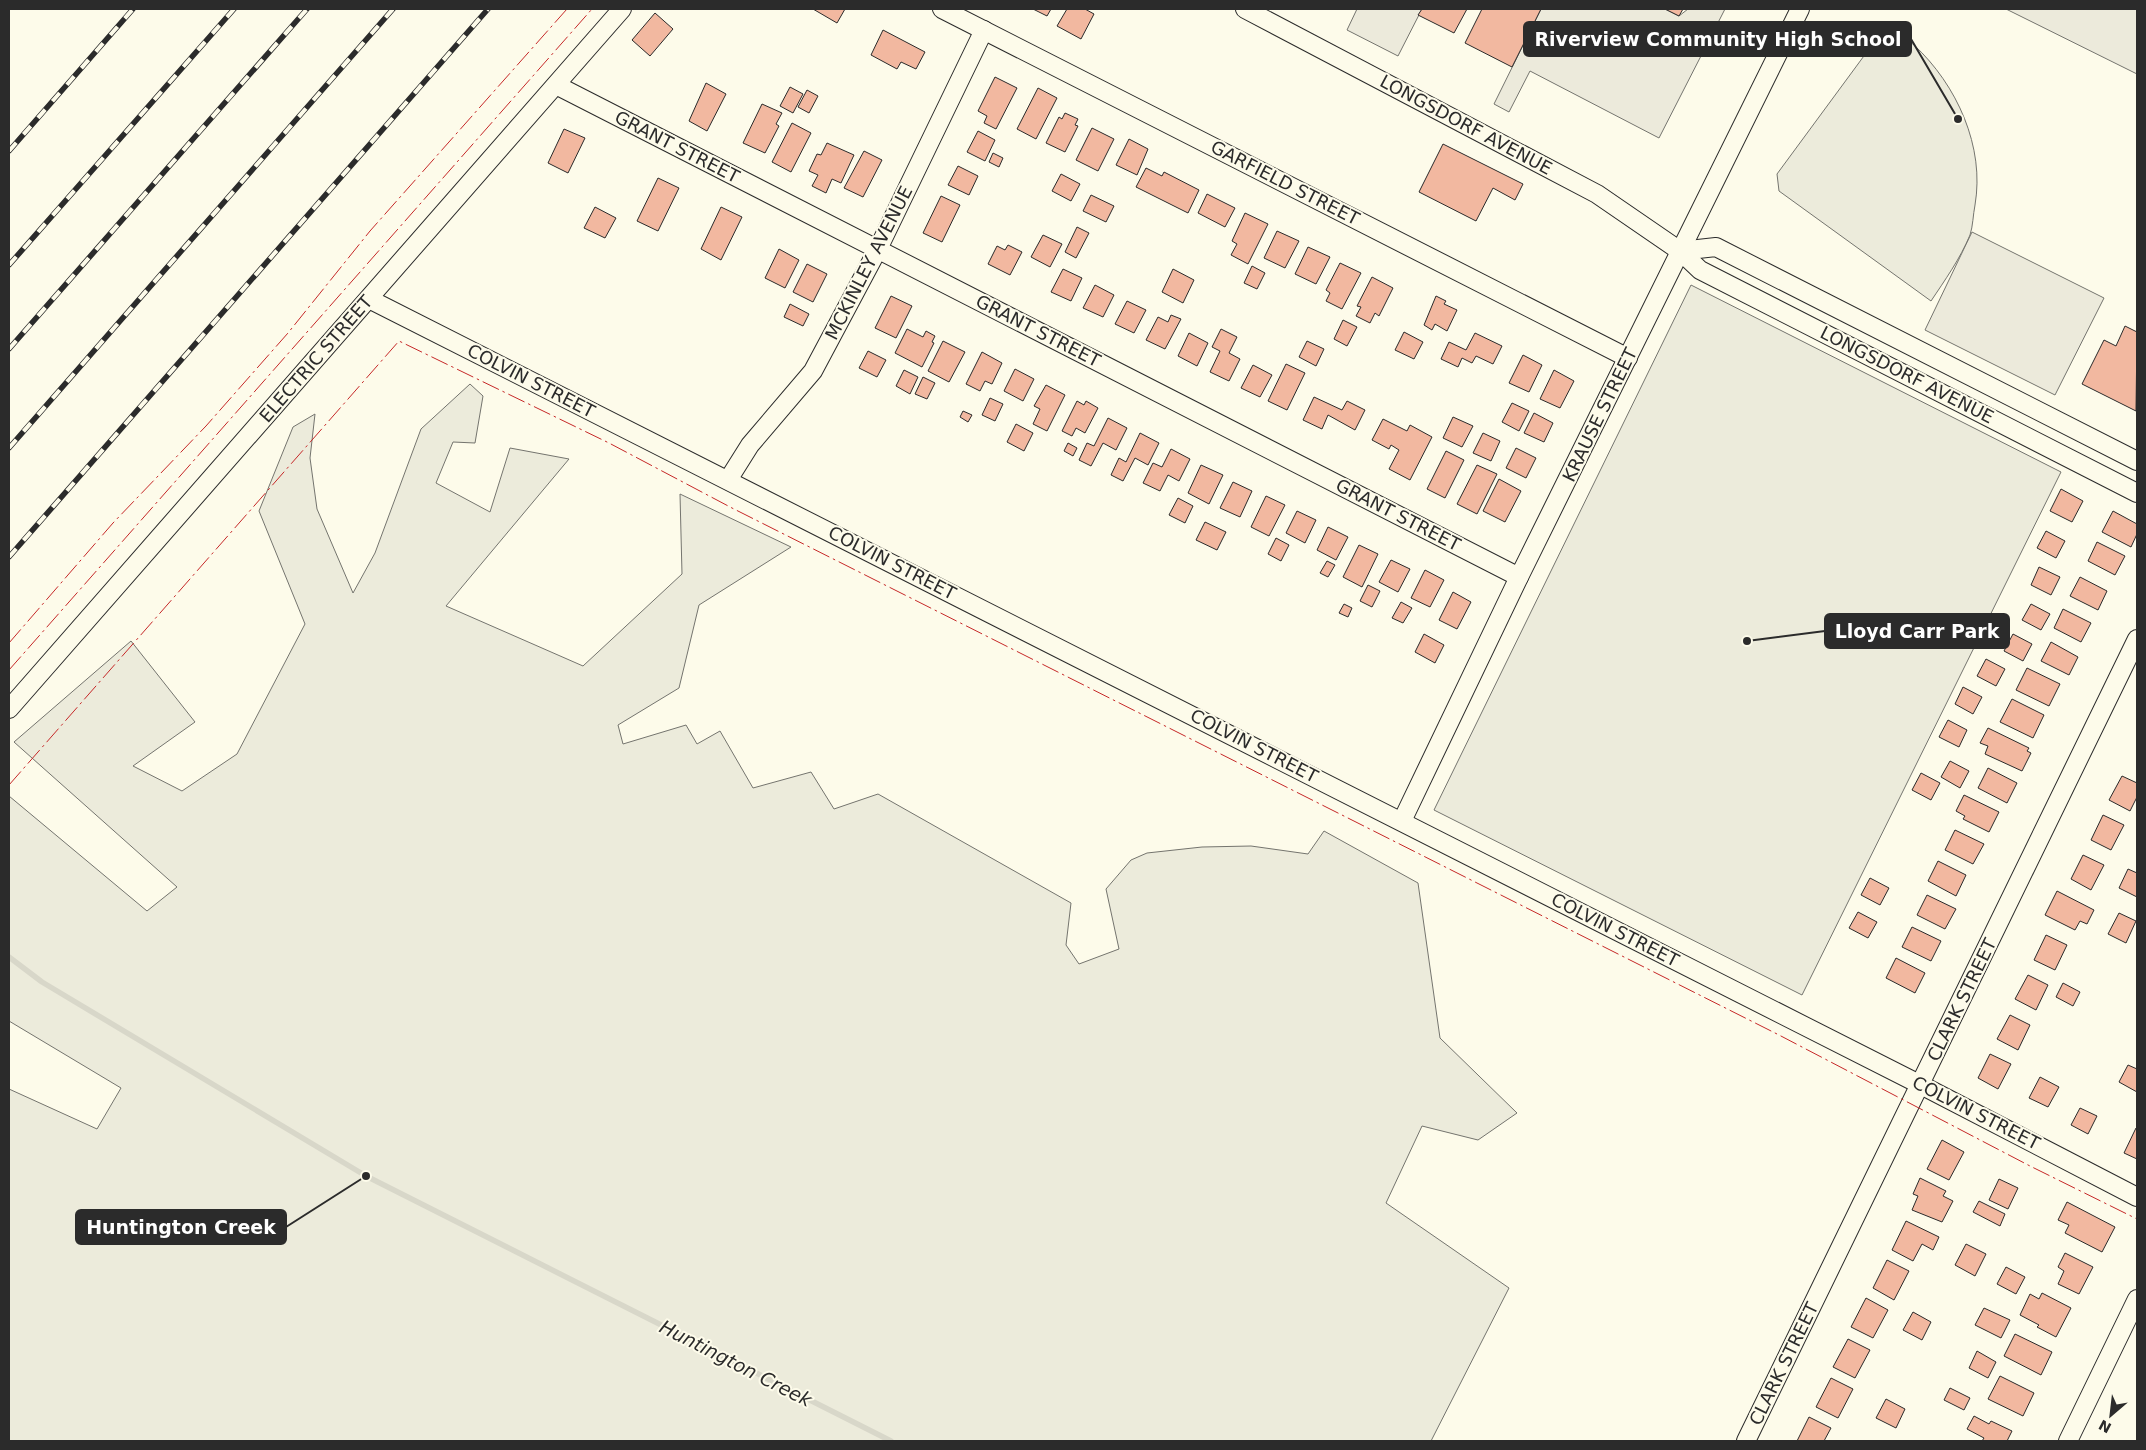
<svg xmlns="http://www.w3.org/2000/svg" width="2146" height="1450" font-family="'DejaVu Sans',sans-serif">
<rect width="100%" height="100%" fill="#fdfbea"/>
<!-- green -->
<g fill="#ecebdb" stroke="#74746e">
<path d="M1886,26C1895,32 1906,38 1914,45C1957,85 1985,147 1975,205C1973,215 1973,226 1970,235C1960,259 1945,280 1931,301L1779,191L1777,174Z"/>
<path d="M1691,285L2061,472L1802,995L1434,810Z"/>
<path d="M470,384L483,396L475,443L453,442L436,483L490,512L510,448L569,459L446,606L583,666L682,574L680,494L791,547L699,605L679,688L618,725L623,744L686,725L697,744L720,731L753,788L811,772L834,809L878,794L1071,903L1066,945L1079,964L1119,949L1106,889L1131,860L1147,853L1202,847L1251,846L1308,854L1324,831L1418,883L1440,1038L1517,1113L1478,1140L1422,1126L1386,1203L1509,1288L1431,1441H9V1089L97,1129L121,1088L9,1021V796L147,911L177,887L14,742L131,641L195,722L133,766L182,791L237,754L305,624L259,511L293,427L315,414L310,458L317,509L353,593L375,553L421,429Z"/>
</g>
<!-- parking -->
<g fill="#eceadb" stroke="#74746e">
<path d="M1357,9H1422L1398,56L1347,30Z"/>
<path d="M1541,9H1665L1679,16L1688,9H1725L1659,138L1530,71L1509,112L1494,104Z"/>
<path d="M2006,9H2137V74Z"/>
<path d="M1972,232L2104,298L2055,395L1925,330Z"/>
</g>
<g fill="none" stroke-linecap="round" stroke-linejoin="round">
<!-- stream -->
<path stroke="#d8d7c9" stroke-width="5.5" d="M9,957L42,982L366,1176L891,1441"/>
</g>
<!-- building -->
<g fill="#f2b8a0" stroke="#2b2b2b">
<path d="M813,9H845L837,23Z"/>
<path d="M1033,9H1051L1047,16Z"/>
<path d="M1067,9H1085L1094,14L1081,39L1057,26Z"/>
<path d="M1422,9H1467L1454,33L1418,15Z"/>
<path d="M1482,9H1541L1512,67L1465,43Z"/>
<path d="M1665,9H1683L1679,16Z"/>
<path d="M655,13L673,29L650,56L632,40Z"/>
<path d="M883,30L925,52L916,69L901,62L897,69L871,55Z"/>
<path d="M995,77L1017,88L996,129L984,123L987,116L978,111Z"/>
<path d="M706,83L726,94L707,131L689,121Z"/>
<path d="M790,87L803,94L793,113L780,106Z"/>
<path d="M1038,88L1057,98L1036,139L1017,129Z"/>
<path d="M807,90L818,96L809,113L798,107Z"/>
<path d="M762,104L782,113L776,124L779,126L765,153L743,143Z"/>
<path d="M1065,113L1078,119L1075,125L1078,126L1065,152L1046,143L1059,117L1062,119Z"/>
<path d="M792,123L811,133L791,172L772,162Z"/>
<path d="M1092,128L1114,139L1098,171L1076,160Z"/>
<path d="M564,129L585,138L568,173L548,163Z"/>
<path d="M978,131L995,140L985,161L967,152Z"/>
<path d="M1129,139L1148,149L1137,175L1116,165Z"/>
<path d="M827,143L854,155L841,183L832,179L826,193L812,186L818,175L809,171L817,154L821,155Z"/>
<path d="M1443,144L1523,184L1515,200L1493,188L1476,221L1419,192Z"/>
<path d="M864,151L882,160L863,197L844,188Z"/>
<path d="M993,153L1003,158L999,167L989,162Z"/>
<path d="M958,166L978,176L969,195L948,185Z"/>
<path d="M1146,168L1162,176L1164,172L1199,190L1188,213L1136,187Z"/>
<path d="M1061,174L1080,184L1071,201L1052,191Z"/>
<path d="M658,178L679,188L658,231L637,221Z"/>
<path d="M1207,194L1235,208L1225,227L1198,213Z"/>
<path d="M1091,195L1114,206L1106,222L1083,211Z"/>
<path d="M941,196L960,205L942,242L923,233Z"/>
<path d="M595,207L616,218L605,238L584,228Z"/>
<path d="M721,207L742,217L721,260L701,249Z"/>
<path d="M1245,213L1268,224L1248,264L1231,255L1237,244L1232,241Z"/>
<path d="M1077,227L1089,233L1076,258L1065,252Z"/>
<path d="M1277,231L1299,241L1285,268L1264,258Z"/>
<path d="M1043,235L1062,244L1050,267L1031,257Z"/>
<path d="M1008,245L1022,252L1010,275L988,264L997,246L1005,250Z"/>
<path d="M1308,247L1330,257L1316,284L1295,274Z"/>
<path d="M779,249L799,260L785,288L765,278Z"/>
<path d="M1340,263L1361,273L1342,309L1326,301L1330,293L1326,290Z"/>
<path d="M807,264L827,274L813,302L793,292Z"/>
<path d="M1252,266L1265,273L1257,289L1244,283Z"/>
<path d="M1063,269L1082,278L1071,301L1051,292Z"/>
<path d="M1173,269L1194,280L1183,303L1162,292Z"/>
<path d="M1372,277L1393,288L1379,316L1375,313L1370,323L1356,316L1361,307L1357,306Z"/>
<path d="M1095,285L1114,295L1103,317L1083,308Z"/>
<path d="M891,296L912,306L896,338L875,328Z"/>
<path d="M1436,296L1446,301L1444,304L1457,310L1447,331L1435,324L1432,330L1424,325Z"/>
<path d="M1127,301L1146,310L1134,333L1115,324Z"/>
<path d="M790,304L809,314L803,326L784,317Z"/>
<path d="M1171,315L1181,319L1165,349L1146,340L1158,317L1168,322Z"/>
<path d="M1343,320L1357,327L1347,346L1334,339Z"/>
<path d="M2125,326L2137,332L2136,411L2082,384L2104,340L2116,346Z"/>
<path d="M907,329L923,337L926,331L935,336L932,342L934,343L922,367L895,353Z"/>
<path d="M1221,329L1237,337L1229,353L1240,359L1229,381L1210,372L1220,351L1212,347Z"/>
<path d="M1404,332L1423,342L1414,359L1395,350Z"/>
<path d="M1189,333L1208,343L1197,366L1178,356Z"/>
<path d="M1475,333L1502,346L1493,364L1476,356L1472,363L1462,358L1458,367L1441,359L1449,342L1466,350Z"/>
<path d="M943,341L965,352L949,382L928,371Z"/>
<path d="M1307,341L1324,349L1316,366L1299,357Z"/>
<path d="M868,351L886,360L877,377L859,368Z"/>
<path d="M982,352L1002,363L992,384L985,381L980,391L966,384Z"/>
<path d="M1523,355L1542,365L1529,392L1509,383Z"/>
<path d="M1286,364L1305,373L1287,410L1268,401Z"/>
<path d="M1253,365L1272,375L1260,397L1241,388Z"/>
<path d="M1015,369L1034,379L1023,401L1004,391Z"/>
<path d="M904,370L918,377L910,394L896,386Z"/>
<path d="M1554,370L1574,381L1560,408L1540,399Z"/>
<path d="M923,377L935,383L927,399L915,394Z"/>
<path d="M1046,385L1065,395L1047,431L1033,424L1040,409L1034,406Z"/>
<path d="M1314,397L1342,410L1347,401L1365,410L1355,430L1328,415L1322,429L1303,420Z"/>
<path d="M990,398L1003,404L995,421L982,415Z"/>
<path d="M1077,401L1084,405L1086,401L1098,408L1085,433L1076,428L1072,436L1062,431Z"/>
<path d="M1512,403L1529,411L1519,431L1502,422Z"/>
<path d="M963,411L972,415L968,422L960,417Z"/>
<path d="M1534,413L1553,423L1544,442L1524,433Z"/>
<path d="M1453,417L1473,426L1462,447L1443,438Z"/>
<path d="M1108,418L1127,428L1116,450L1103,443L1091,466L1079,460L1087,443L1094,446Z"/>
<path d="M1383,419L1407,431L1410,425L1432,437L1410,480L1389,469L1399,450L1391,445L1389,449L1372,440Z"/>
<path d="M1016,424L1033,433L1024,451L1007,442Z"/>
<path d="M1140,433L1159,443L1148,465L1135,458L1123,481L1111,475L1119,458L1126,462Z"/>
<path d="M1483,433L1500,441L1491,461L1473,453Z"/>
<path d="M1068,443L1077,448L1073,456L1064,451Z"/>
<path d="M1516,448L1536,458L1526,478L1506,468Z"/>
<path d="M1171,449L1190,459L1179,481L1168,475L1160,491L1143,483L1153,463L1162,467Z"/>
<path d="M1446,451L1464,460L1445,498L1427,489Z"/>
<path d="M1201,465L1223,475L1209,504L1188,493Z"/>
<path d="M1477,465L1497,474L1477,514L1457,504Z"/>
<path d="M1499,479L1521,491L1505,522L1483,511Z"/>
<path d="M1233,482L1252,491L1240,517L1220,508Z"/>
<path d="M2061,489L2083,501L2072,522L2050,511Z"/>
<path d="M1266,496L1285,505L1269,536L1251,527Z"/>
<path d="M1178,498L1193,506L1185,523L1169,515Z"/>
<path d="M1297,511L1316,520L1305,543L1286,533Z"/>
<path d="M2113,511L2137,524V534L2131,547L2102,532Z"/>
<path d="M1205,522L1226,532L1217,550L1196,540Z"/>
<path d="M1328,527L1348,537L1336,560L1317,550Z"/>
<path d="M2046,531L2065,541L2056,558L2037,548Z"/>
<path d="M1276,538L1289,545L1281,561L1268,554Z"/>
<path d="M2097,542L2125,556L2115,575L2088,561Z"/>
<path d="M1359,545L1378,554L1362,587L1343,577Z"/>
<path d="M1391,560L1410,569L1398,592L1379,582Z"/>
<path d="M1327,561L1335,565L1328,577L1320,573Z"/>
<path d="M2039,567L2060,577L2051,595L2031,585Z"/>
<path d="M1425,570L1444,580L1430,607L1411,598Z"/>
<path d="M2080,577L2107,591L2098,610L2070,596Z"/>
<path d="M1368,585L1380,591L1372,607L1360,601Z"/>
<path d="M1453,592L1471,602L1457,629L1439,620Z"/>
<path d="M1401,602L1412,608L1403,623L1392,618Z"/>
<path d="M1344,604L1352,608L1348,617L1339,613Z"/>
<path d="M2031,604L2050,614L2041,630L2022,620Z"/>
<path d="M2063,609L2091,623L2081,642L2054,628Z"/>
<path d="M1424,634L1444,645L1435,663L1415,652Z"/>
<path d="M2013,634L2032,644L2023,661L2004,651Z"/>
<path d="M2051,642L2078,657L2069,675L2041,661Z"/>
<path d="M1986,659L2005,669L1996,686L1977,676Z"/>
<path d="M2027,668L2060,684L2049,706L2016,690Z"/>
<path d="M1963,687L1982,697L1973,714L1955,704Z"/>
<path d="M2012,699L2044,715L2033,738L2000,722Z"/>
<path d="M1948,720L1967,730L1959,747L1939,737Z"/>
<path d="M1988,728L2029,748L2027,751L2031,753L2022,771L1985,754L1988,746L1980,743Z"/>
<path d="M1950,761L1969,771L1960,788L1941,777Z"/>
<path d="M1988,768L2017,783L2007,803L1978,788Z"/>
<path d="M1921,773L1940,783L1931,800L1912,790Z"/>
<path d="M2122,776L2137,783V797L2130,811L2109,800Z"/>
<path d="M1964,795L1999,812L1989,832L1963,819L1965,816L1956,811Z"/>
<path d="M2103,815L2124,825L2111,850L2091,840Z"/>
<path d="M1955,830L1984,844L1973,864L1945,850Z"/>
<path d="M2083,855L2104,865L2091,890L2071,879Z"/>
<path d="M1938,861L1966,875L1956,896L1928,881Z"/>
<path d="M2128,869L2137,873V897L2119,888Z"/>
<path d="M1870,878L1889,888L1880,905L1861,895Z"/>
<path d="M2057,891L2094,910L2087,924L2080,921L2075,930L2045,915Z"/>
<path d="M1927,895L1956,909L1945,929L1917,915Z"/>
<path d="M1858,912L1877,922L1868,938L1849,928Z"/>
<path d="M2119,913L2136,921L2126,943L2108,934Z"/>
<path d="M1912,927L1941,941L1931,961L1902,947Z"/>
<path d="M2046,935L2067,945L2055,970L2034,960Z"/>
<path d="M1896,958L1925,973L1915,993L1886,978Z"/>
<path d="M2028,975L2048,985L2036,1010L2015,999Z"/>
<path d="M2063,983L2080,992L2073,1006L2056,997Z"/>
<path d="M2010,1015L2030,1025L2018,1050L1997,1039Z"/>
<path d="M1990,1054L2011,1064L1998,1089L1978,1078Z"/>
<path d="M2128,1065L2137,1069V1092L2119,1082Z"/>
<path d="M2040,1077L2059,1087L2048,1107L2029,1098Z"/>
<path d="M2080,1108L2097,1116L2088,1134L2071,1125Z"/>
<path d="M2136,1128H2137V1159L2124,1153Z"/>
<path d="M1942,1140L1964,1152L1949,1180L1927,1169Z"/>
<path d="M1920,1178L1946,1191L1943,1196L1953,1201L1942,1222L1912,1210L1918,1196L1913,1194Z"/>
<path d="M1999,1179L2018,1188L2008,1209L1989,1200Z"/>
<path d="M1979,1201L2005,1214L2000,1226L1973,1212Z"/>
<path d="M2067,1202L2115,1227L2102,1252L2065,1233L2069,1225L2058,1220Z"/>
<path d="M1906,1221L1939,1237L1933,1250L1922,1244L1913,1261L1892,1250Z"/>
<path d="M1966,1244L1986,1254L1975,1276L1955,1265Z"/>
<path d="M2065,1253L2093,1267L2079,1294L2058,1284L2064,1271L2058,1267Z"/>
<path d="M1887,1260L1909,1271L1894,1300L1873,1288Z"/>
<path d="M2006,1267L2025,1277L2016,1294L1997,1284Z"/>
<path d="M2042,1293L2071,1308L2056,1337L2037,1327L2039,1325L2020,1315L2030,1294L2039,1299Z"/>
<path d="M1866,1298L1888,1310L1873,1338L1851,1327Z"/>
<path d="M1984,1308L2010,1320L2001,1338L1975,1325Z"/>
<path d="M1913,1312L1931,1322L1922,1340L1903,1330Z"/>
<path d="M2015,1334L2052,1352L2041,1375L2004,1356Z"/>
<path d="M1848,1339L1870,1350L1855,1378L1833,1367Z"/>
<path d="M1977,1351L1996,1362L1988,1378L1969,1368Z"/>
<path d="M2000,1376L2034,1393L2023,1416L1988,1399Z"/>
<path d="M1831,1378L1853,1389L1838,1418L1816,1407Z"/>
<path d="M1950,1388L1970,1398L1964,1410L1944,1400Z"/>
<path d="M1886,1399L1905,1409L1896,1428L1876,1418Z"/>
<path d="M1974,1416L1989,1424L1991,1421L2012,1431L2007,1441H1982L1984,1438L1967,1429Z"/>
<path d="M1809,1417L1831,1428L1824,1441H1797Z"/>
</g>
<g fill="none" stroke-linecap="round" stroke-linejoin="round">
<defs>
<g id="minor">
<path d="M942,9L1628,358"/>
<path d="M1245,9L1597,194L1680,251L1700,270L2137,493"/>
<path d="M556,85L1519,577"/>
<path d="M1680,251L1716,247L2137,461"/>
<path d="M369,299L1921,1085L2137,1197"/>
<path d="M728,480L750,445L813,371L878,249L984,30"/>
<path d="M9,709L622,9"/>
<path d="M1402,821L1519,577L1800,9"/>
<path d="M1746,1441L2137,639"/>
<path d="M2068,1441L2137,1299"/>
</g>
</defs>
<!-- minor casing -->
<use href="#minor" stroke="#2b2b2b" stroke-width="20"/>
<!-- minor -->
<use href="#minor" stroke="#fdfbea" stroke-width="18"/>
<defs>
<g id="rail">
<path d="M9,151L133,9"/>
<path d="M9,265L234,9"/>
<path d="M9,349L307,9"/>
<path d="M9,448L393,9"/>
<path d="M9,557L488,9"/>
</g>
</defs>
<!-- rail casing -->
<use href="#rail" stroke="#2b2b2b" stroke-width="5.5"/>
<!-- rail -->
<use href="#rail" stroke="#fdfbea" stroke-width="4" stroke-dasharray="11" stroke-linecap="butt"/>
<!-- power -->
<g stroke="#c62828" stroke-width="1" stroke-dasharray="18 4 2.5 4" stroke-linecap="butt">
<path d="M9,643L113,523L206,426L288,333L370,231L567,9"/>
<path d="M9,670L592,9"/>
<path d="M9,785L399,341L609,443L732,508L1779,1035L2030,1166L2137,1219"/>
</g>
</g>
<g text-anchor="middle" stroke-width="4" stroke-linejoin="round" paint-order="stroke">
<!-- street labels -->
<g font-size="18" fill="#2b2b2b" stroke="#fdfbea">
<text transform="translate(1466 125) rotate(28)" y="6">LONGSDORF AVENUE</text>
<text transform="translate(677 147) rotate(27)" y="6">GRANT STREET</text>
<text transform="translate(1285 183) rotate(27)" y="6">GARFIELD STREET</text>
<text transform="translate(869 263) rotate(-63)" y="6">MCKINLEY AVENUE</text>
<text transform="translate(1038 331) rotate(27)" y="6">GRANT STREET</text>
<text transform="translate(316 359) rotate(-49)" y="6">ELECTRIC STREET</text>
<text transform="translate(1907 375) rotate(27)" y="6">LONGSDORF AVENUE</text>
<text transform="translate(531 381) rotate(27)" y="6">COLVIN STREET</text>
<text transform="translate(1600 415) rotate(-64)" y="6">KRAUSE STREET</text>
<text transform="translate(1398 515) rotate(27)" y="6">GRANT STREET</text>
<text transform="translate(892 563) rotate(27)" y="6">COLVIN STREET</text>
<text transform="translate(1254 746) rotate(27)" y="6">COLVIN STREET</text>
<text transform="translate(1615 930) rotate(27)" y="6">COLVIN STREET</text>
<text transform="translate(1962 1000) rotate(-64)" y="6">CLARK STREET</text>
<text transform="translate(1976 1113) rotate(27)" y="6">COLVIN STREET</text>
<text transform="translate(1784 1364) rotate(-64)" y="6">CLARK STREET</text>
</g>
<!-- water labels -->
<g font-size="19" font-style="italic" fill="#2b2b2b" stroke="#fdfbea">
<text transform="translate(736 1363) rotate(27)" y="7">Huntington Creek</text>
</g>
</g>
<!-- callouts -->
<path fill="none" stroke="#2b2b2b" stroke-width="2" d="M1958 119L1911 39M1747 641L1825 631M366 1176L286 1227"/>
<g fill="#2b2b2b" stroke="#fdfbea" stroke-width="2">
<circle cx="1958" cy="119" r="5"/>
<circle cx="1747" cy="641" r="5"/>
<circle cx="366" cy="1176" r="5"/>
</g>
<g fill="#2b2b2b" stroke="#2b2b2b" stroke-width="2">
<rect x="1524" y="22" width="387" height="34" rx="5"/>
<rect x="1825" y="614" width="184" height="34" rx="5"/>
<rect x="76" y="1210" width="210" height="34" rx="5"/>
</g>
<g font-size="19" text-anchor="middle" font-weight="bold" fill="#fff">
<text x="1718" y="46">Riverview Community High School</text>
<text x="1917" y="638">Lloyd Carr Park</text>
<text x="181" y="1234">Huntington Creek</text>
</g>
<!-- border -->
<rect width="2146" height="1450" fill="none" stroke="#2b2b2b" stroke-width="20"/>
<!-- north arrow -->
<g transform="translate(2111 1415) rotate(208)" stroke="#fdfbea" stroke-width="4" paint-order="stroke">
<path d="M0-4L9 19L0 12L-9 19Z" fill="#2b2b2b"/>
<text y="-8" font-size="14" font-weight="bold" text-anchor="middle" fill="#2b2b2b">N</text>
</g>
</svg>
